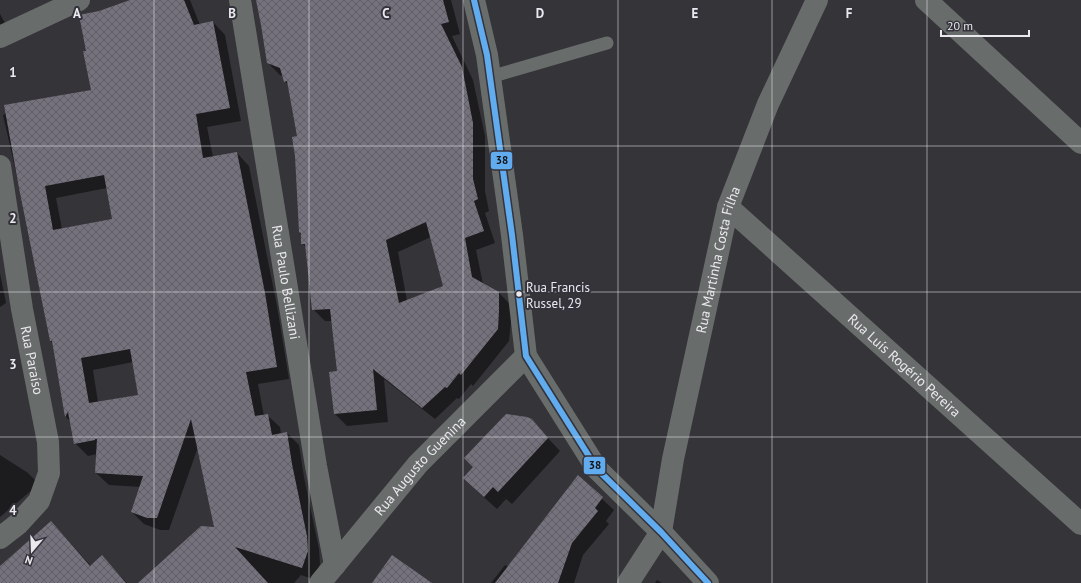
<svg xmlns="http://www.w3.org/2000/svg" width="1081" height="583" font-family="'PT Sans',sans-serif">
<defs>
<pattern id="building-cross-hatch" width="8" height="8" patternUnits="userSpaceOnUse"><rect width="8" height="8" fill="#75727d"/><path d="M0 0l8 8M0 8l8-8" fill="none" stroke="#605e65"/></pattern>
</defs>
<rect width="100%" height="100%" fill="#353439"/>
<!-- shadow -->
<g fill="#0007" fill-rule="evenodd">
<path d="M133,0H190L200,25L213,22L225,35L241,121L207,127L213,157L237,153L249,166L277,306L289,379L258,384L264,416L267,415L280,427L281,434L287,433L299,445L304,477L319,549L320,564L315,580L301,575L294,583H139L215,528L198,447L169,530H160L144,524L132,512L141,487L109,485L96,473L97,454L88,456L75,443L71,422L66,417L53,343L50,341L26,217L3,115L7,113L92,90L88,52L105,11ZM107,188L113,220L62,229L56,198ZM133,362L139,395L98,402L93,370Z"/>
<path d="M257,0H451L460,34L452,36L473,80L485,136V191L489,211L485,213L495,243L476,250L483,284L499,293L511,305V322L509,341L473,386L471,384L459,399L457,398L435,419L384,379L388,422L347,426L335,414L338,372L333,321H325L313,309L307,248L302,243V234L300,232L296,156L298,137L289,85L284,81L283,76L280,75L268,63ZM431,237L444,287L407,301L398,252Z"/>
<path d="M0,14L5,23L0,25Z"/>
<path d="M0,273L6,303L0,307Z"/>
<path d="M531,420L560,451L512,504L506,499L497,509L477,491Z"/>
<path d="M0,455L28,473L39,484L0,517Z"/>
<path d="M578,477L614,510L606,521L609,524L583,555L574,583H491L505,565L509,567Z"/>
<path d="M63,535L91,566L102,557L127,583H0V569Z"/>
<path d="M657,580L662,583H655Z"/>
</g>
<!-- building -->
<g fill="url(#building-cross-hatch)" fill-rule="evenodd">
<path d="M130,0H184L194,25L213,21L230,108L196,114L203,158L237,152L265,293L277,367L246,372L255,416L268,414L272,435L287,432L292,464L307,536L308,551L302,568L235,547L268,583H138L201,526L214,527L191,419L157,518H147L131,512L143,476L95,473L97,439H95V440L74,444L68,412L65,417L52,341H50L19,188L4,105L91,90L83,51H86L79,15L99,11ZM104,175L112,219L53,230L45,186ZM130,349L138,395L89,403L81,358Z"/>
<path d="M256,0H443L449,22L441,24L462,67L473,123V179L478,199L474,201L484,231L465,238L472,277L499,292V310L498,329L461,375L459,373L447,388L445,387L422,408L373,369L377,410L334,414L329,372L337,371L330,309L312,310L305,244H301V233L299,232L295,156L292,137L297,136L287,81L284,82L280,68L267,63L261,25ZM426,222L443,286L399,303L386,240Z"/>
<path d="M506,414L527,417L532,419L548,438L498,492L493,487L484,497L463,478L473,467L464,458Z"/>
<path d="M578,475L603,497L595,508L598,511L572,543L558,583H495Z"/>
<path d="M51,521L90,566L102,555L126,583H0V566Z"/>
<path d="M392,555L432,583H372Z"/>
</g>
<g fill="none" stroke-linecap="round" stroke-linejoin="round">
<!-- lane -->
<path stroke="#686d6b" stroke-width="13" d="M490,77L607,43"/>
<!-- street -->
<g stroke="#686d6b" stroke-width="22">
<path id="s1" d="M240,0L316,466L335,565"/>
<path d="M474,0L487,55L490,77L512,235L526,356L597,469L661,532L708,583"/>
<path d="M926,0L1081,143"/>
<path d="M0,37L79,0"/>
<path id="s2" d="M0,166L22,309L48,442L49,473L39,501L18,524L0,538"/>
<path id="s3" d="M728,207L1081,524"/>
<path id="s4" d="M320,583L418,464L526,356"/>
<path id="s5" d="M628,583L661,532L673,459L728,207L768,104L817,0"/>
</g>
<defs>
<path id="bus-1" d="M474,0L487,55L490,77L512,235L526,356L597,469L661,532L708,583"/>
</defs>
<!-- bus-1 casing -->
<use href="#bus-1" stroke="#34323b" stroke-width="9"/>
<!-- bus-1 -->
<use href="#bus-1" stroke="#60acee" stroke-width="6"/>
</g>
<!-- grid -->
<path fill="none" stroke="#eae9ee" stroke-width="1" stroke-opacity="0.55" d="M154,0V583M309,0V583M463,0V583M618,0V583M772,0V583M927,0V583M0,146H1081M0,292H1081M0,437H1081"/>
<!-- markers -->
<circle fill="#eae9ee" stroke="#34323b" stroke-width="1.5" cx="519" cy="294" r="3.5"/>
<g text-anchor="middle" stroke-width="4" stroke-linejoin="round" paint-order="stroke">
<!-- bus labels -->
<g font-size="13" fill="#eae9ee" stroke="#34323b" text-anchor="start">
<text x="526" y="292">Rua Francis<tspan x="526" dy="16">Russel, 29</tspan></text>
</g>
<!-- street labels -->
<g font-size="14" fill="#eae9ee" stroke="#34323b">
<text dy="5" stroke="none"><textPath href="#s5" startOffset="339">Rua Martinha Costa Filha</textPath></text>
<text dy="5" stroke="none"><textPath href="#s1" startOffset="286">Rua Paulo Bellizani</textPath></text>
<text dy="5" stroke="none"><textPath href="#s2" startOffset="197">Rua Paraíso</textPath></text>
<text dy="5" stroke="none"><textPath href="#s3" startOffset="237">Rua Luís Rogério Pereira</textPath></text>
<text dy="5" stroke="none"><textPath href="#s4" startOffset="154">Rua Augusto Guenina</textPath></text>
</g>
</g>
<g font-size="13" text-anchor="middle" font-weight="bold" fill="#eae9ee" stroke="#34323b" stroke-width="4" stroke-linejoin="round" paint-order="stroke">
<text x="77" y="18">A</text>
<text x="232" y="18">B</text>
<text x="386" y="18">C</text>
<text x="540" y="18">D</text>
<text x="695" y="18">E</text>
<text x="849" y="18">F</text>
<text x="13" y="77">1</text>
<text x="13" y="223">2</text>
<text x="13" y="369">3</text>
<text x="13" y="515">4</text>
</g>
<g stroke="#34323b" stroke-width="1.5">
<rect x="490" y="151" width="23" height="19" rx="4" fill="#60acee"/>
<rect x="583" y="456" width="23" height="19" rx="4" fill="#60acee"/>
</g>
<g font-size="11" text-anchor="middle" font-weight="bold" fill="#111">
<text x="502" y="164">38</text>
<text x="595" y="469">38</text>
</g>
<!-- north arrow -->
<g transform="translate(32 551) rotate(199)" stroke="#34323b" stroke-width="3" paint-order="stroke">
<path d="M0-3L7 15L0 10L-7 15Z" fill="#eae9ee"/>
<text y="-6" font-size="11" font-weight="bold" text-anchor="middle" fill="#eae9ee">N</text>
</g>
<!-- scale -->
<path d="M941 30v6h88v-6" fill="none" stroke="#eae9ee" stroke-width="2"/>
<text x="947" y="30" font-size="12" fill="#eae9ee" stroke="#34323b" stroke-width="3" paint-order="stroke">20 m</text>
</svg>
